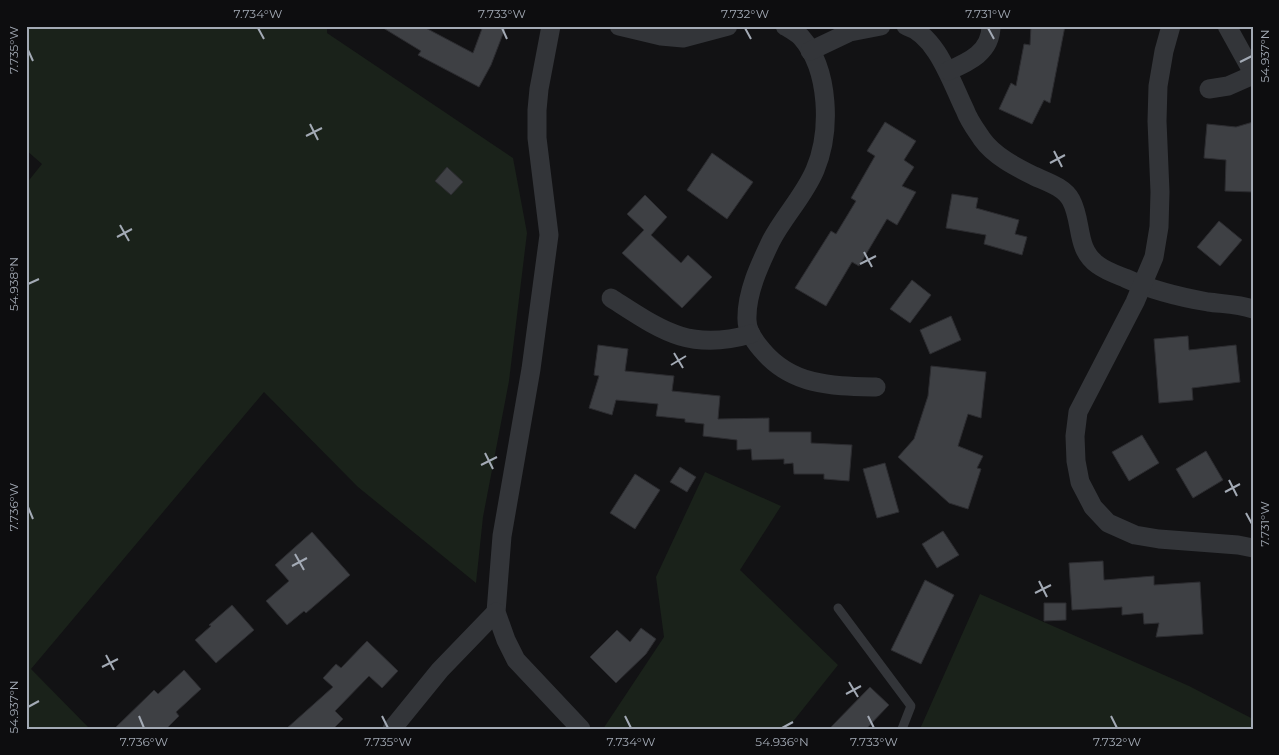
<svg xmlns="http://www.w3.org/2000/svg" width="1279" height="755" font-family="Montserrat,sans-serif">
<rect width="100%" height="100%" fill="#121214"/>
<!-- green -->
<g fill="#1a221a">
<path d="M26,26H327V33L513,158L527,233L509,381L483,517L476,583L358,487L264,392L31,669L90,729H26V184L42,164L26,150Z"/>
<path d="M705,472L781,506L740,570L838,665L787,729H603L664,637L656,577Z"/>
<path d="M980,594L1189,686L1253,719V729H920Z"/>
</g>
<!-- building -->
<g fill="#3e4044" stroke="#2c2c30">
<path d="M380,26H422L473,53L483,26H506L491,65L479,87L418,55L421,51Z"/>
<path d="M1031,26H1065L1050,103L1044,100L1032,124L999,109L1011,83L1016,86L1024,44L1030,45Z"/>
<path d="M885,122L916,141L904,160L914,167L902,186L916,192L897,225L887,219L859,266L852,262L826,306L795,288L831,231L836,234L856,201L851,198L875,156L867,151Z"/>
<path d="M1253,122V192L1225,191L1226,160L1204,158L1207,124L1236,127Z"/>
<path d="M712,153L753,182L727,219L687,190Z"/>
<path d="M447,167L463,182L451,195L435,181Z"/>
<path d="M952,194L978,198L976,208L1019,220L1015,234L1027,237L1022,255L984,244L986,235L946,228Z"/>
<path d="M645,195L667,217L651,235L681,263L688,255L712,277L682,308L622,253L644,230L627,214Z"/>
<path d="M1219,221L1242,240L1220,266L1197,247Z"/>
<path d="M912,280L931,295L910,323L890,309Z"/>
<path d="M951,316L961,340L930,354L920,330Z"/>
<path d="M1188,336L1189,350L1236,345L1240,382L1192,388L1193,400L1159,403L1154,339Z"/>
<path d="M598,345L628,349L625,371L674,376L672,391L720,396L718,419L769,418V432H811V443L852,445L849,481L824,479V474H794L793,463L784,464V459L752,460L751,449L737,450V440L703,436L704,424L685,422V419L656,416L658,404L616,400L612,415L589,408L599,376L594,375Z"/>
<path d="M931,366L986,372L981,418L968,414L958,446L983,456L977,468L981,469L968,509L949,503L898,457L914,439L928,396Z"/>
<path d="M1142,435L1159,463L1129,481L1112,452Z"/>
<path d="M1206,451L1223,480L1193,498L1176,469Z"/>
<path d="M885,463L899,512L877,518L863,469Z"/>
<path d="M680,467L696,477L687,492L670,482Z"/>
<path d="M635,474L660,490L635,529L610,513Z"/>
<path d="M943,531L959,555L937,568L922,544Z"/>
<path d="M312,532L350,575L306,613L304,611L287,625L266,601L289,581L275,565Z"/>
<path d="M1103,561L1104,580L1154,576V585L1200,582L1203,634L1156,637L1159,623L1144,624L1143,613L1122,615V607L1072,610L1069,563Z"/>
<path d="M925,580L954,595L921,664L891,650Z"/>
<path d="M1044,603H1066V620L1044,621Z"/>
<path d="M232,605L254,630L216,663L195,640L211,626L209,625Z"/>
<path d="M641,628L656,639L646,654L616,683L590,657L617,630L630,642Z"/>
<path d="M367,641L398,671L382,688L369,676L335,711L343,719L333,729H286L333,687L323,678L336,664L341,668Z"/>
<path d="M184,670L201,689L176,712L179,716L166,729H114L154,690L158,694Z"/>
<path d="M870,687L889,705L866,729H829Z"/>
</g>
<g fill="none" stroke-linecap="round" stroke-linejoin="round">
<!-- lane -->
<path stroke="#333539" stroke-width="9" d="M838,608L911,706L902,729"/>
<!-- street -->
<g stroke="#333539" stroke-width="19">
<path d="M551,26L539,89L537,110V138L549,235L531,369L502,536L496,612L506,640L516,660L581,729"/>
<path d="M619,26L661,36L683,38L728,26"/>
<path d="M785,26C790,29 797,33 801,37C830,70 831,132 815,170C804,196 784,216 771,241C760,264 746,293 747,320C747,331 755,342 762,350C792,386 832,386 876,387"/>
<path d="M906,26C937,35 952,84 965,110C969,121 976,130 982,139C994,156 1016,167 1034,176C1047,182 1064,187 1071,200C1083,222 1075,249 1098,265C1106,271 1115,274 1125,278C1151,290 1179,297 1208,302C1223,304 1238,304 1253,309"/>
<path d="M1171,26L1164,51L1158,86L1157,121L1160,192L1159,227L1154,257L1135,302L1078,412L1075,436L1076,461L1080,482L1093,507L1108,523L1135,535L1159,539L1238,545L1253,548"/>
<path d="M1227,26L1253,73"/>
<path d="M810,51L850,32L881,26"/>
<path d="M948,71C969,62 991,52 991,26"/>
<path d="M1209,89L1228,86L1253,75"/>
<path d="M611,298C661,330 689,352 751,334"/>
<path d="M392,729L440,670L496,612"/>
</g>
</g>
<!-- ticks -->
<path fill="none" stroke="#a3aab5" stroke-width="2" d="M258,28L264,39M502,28L507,39M745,28L751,39M988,28L994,39M28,50L33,61M1240,62L1252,56M310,124L318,140M306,136L322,128M1054,151L1062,167M1050,163L1065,155M120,225L129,241M117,237L132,229M864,252L872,267M860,264L876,256M28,284L39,279M674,353L683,368M671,365L686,356M485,453L493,469M481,465L497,457M1229,480L1237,496M1225,492L1240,484M28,507L33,519M1246,513L1252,524M295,554L304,570M292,566L307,558M1039,581L1047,597M1035,593L1051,585M106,655L114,670M102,667L118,659M849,682L858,697M846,694L861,686M28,707L39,701M139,716L144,728M382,716L388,728M625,716L631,728M868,716L874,728M1111,716L1117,728M782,728L793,722"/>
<!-- border -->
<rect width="1279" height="755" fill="none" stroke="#0d0d0f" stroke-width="55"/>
<rect x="28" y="28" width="1224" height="700" fill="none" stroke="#a3aab5" stroke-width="2"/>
<g font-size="12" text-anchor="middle" fill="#a3aab5">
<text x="258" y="18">7.734°W</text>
<text x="502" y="18">7.733°W</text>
<text x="745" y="18">7.732°W</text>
<text x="988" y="18">7.731°W</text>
<text transform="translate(14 50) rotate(-90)" y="4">7.735°W</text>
<text transform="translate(1265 56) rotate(-90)" y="4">54.937°N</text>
<text transform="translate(14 284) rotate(-90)" y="4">54.938°N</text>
<text transform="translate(14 507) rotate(-90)" y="4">7.736°W</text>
<text transform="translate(1265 524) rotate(-90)" y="4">7.731°W</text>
<text transform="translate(14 707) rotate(-90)" y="4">54.937°N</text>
<text x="144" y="746">7.736°W</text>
<text x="388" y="746">7.735°W</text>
<text x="631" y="746">7.734°W</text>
<text x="782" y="746">54.936°N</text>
<text x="874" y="746">7.733°W</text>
<text x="1117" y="746">7.732°W</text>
</g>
</svg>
